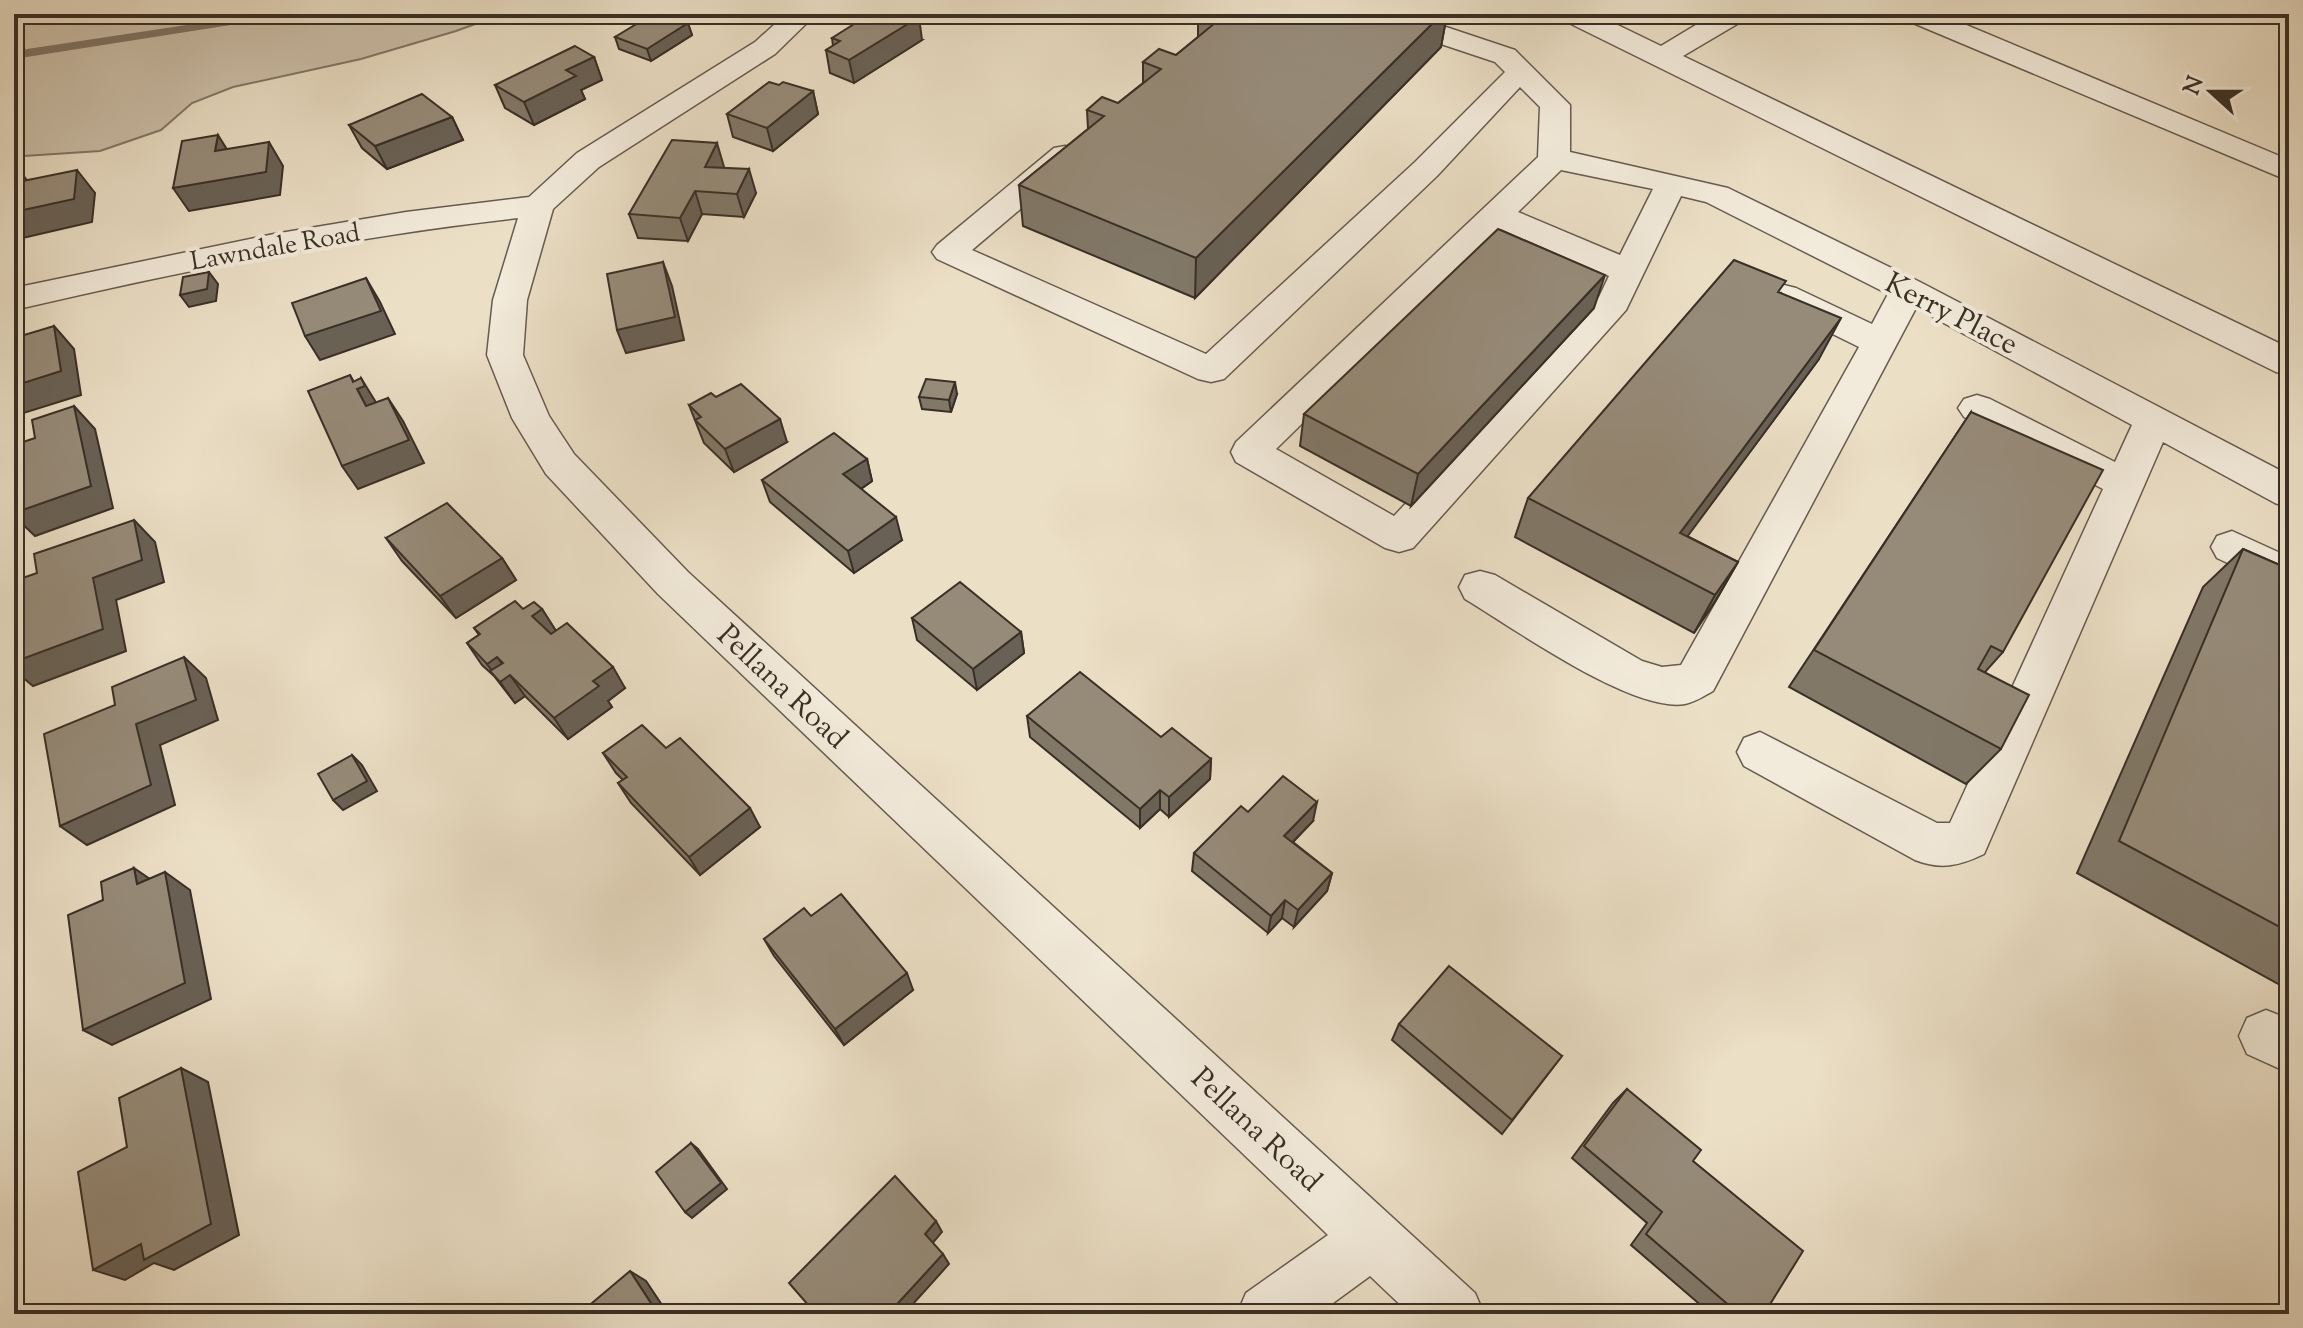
<svg xmlns="http://www.w3.org/2000/svg" width="2303" height="1328" font-family="'Sorts Mill Goudy',serif">
<rect width="100%" height="100%" fill="#ebdfc6"/>
<filter id="stains"><feTurbulence type="fractalNoise" baseFrequency=".0025" numOctaves="4"/><feColorMatrix values="0 0 0 0 .2 0 0 0 0 .09 0 0 0 0 .02 0 0 0 .5 -.17"/></filter>
<radialGradient id="worn" r=".72"><stop offset=".6" stop-color="#630" stop-opacity="0"/><stop offset="1" stop-color="#630" stop-opacity=".3"/></radialGradient>
<!-- green -->
<path fill="#cdc1ab" stroke="#837868" stroke-width="2" d="M49,14H503L456,31L361,59L233,87L192,103L161,130L100,151L24,156L14,150V22Z"/>
<g fill="none" stroke-linecap="round" stroke-linejoin="round">
<!-- stream -->
<path fill="#7f7566" fill-rule="evenodd" d="M259,14H287L281,17L14,59V51Z"/>
<defs>
<g id="minor">
<path d="M786,14H816L775,54L599,167L553,209L527,300L523,355L549,416L574,454L688,572L1475,1293L1484,1314H1410L1370,1276L1318,1314H1237L1246,1293L1328,1235L658,594L546,474L512,418L487,355L493,300L518,218C348,237 181,271 14,310V288L274,234L406,212L529,197L577,153L755,42Z"/>
<path d="M1365,14H1407L1515,50L1570,105V152L1728,188L1920,282L2289,475V508L2275,503L2163,442L1984,854C1959,866 1941,870 1915,860L1744,766L1737,752L1744,738L1760,732L1937,823H1950L2103,489L1964,417L1958,408L1964,399L1977,395L1990,399L2115,462L2132,425L1916,308L1713,691C1704,696 1695,702 1685,704C1632,713 1512,627 1465,599L1459,587L1465,575L1480,571L1495,575L1642,661L1662,667L1681,665L1859,347L1772,304L1767,296L1772,288L1784,285L1796,288L1872,324L1888,294L1706,202L1681,196L1626,310L1413,548L1399,552L1385,548L1236,462L1231,452L1236,442L1538,157L1540,107L1520,87L1437,176L1224,379L1211,382L1198,379L937,259L932,252L937,245L1054,148L1065,146L1076,148L1081,155L1076,162L972,250L1206,354L1415,162L1505,72L1495,62L1369,20ZM1561,170L1653,189L1620,255L1518,212ZM1501,229L1609,276L1599,297L1394,516L1276,449Z"/>
<path d="M1559,14H1595L1661,46L1714,14H1748L1744,20L1683,56L2289,348V375L2276,372L1563,20Z"/>
<path d="M1902,14H1940L2289,160V181L1906,20Z"/>
<path d="M2232,531L2289,557V592L2217,558L2211,547L2217,536Z"/>
<path d="M2266,1010L2289,1019V1073L2247,1054L2239,1036L2247,1018Z"/>
</g>
</defs>
<!-- minor casing -->
<use href="#minor" stroke="#665b4e" stroke-width="3"/>
<!-- minor -->
<use href="#minor" fill="#f2eada" fill-rule="evenodd"/>
</g>
<!-- wall -->
<g fill="#817868" stroke="#392f26" stroke-width="2">
<path d="M1203,14H1447L1441,47L1195,298L1023,226L1019,185L1088,129L1087,110L1118,103L1143,83V62L1176,55L1198,37V18Z"/>
<path d="M685,16L692,35L651,61L619,49L615,37Z"/>
<path d="M832,38L922,40L854,83L830,73L826,50L833,46Z"/>
<path d="M594,57L602,80L581,90L585,99L534,125L505,108L495,85Z"/>
<path d="M779,85L813,91L818,114L773,151L733,137L727,114Z"/>
<path d="M452,117L463,140L387,169L362,148L349,125Z"/>
<path d="M724,167L723,168L756,193L744,217L702,214L688,241L638,238L629,214Z"/>
<path d="M1781,293L1819,359L1687,536L1738,562L1716,600L1694,633L1515,537L1528,498Z"/>
<path d="M1594,308L1411,506L1300,446L1304,414Z"/>
<path d="M957,394L951,412L922,409L919,397Z"/>
<path d="M689,405L787,442L734,472L704,443Z"/>
<path d="M1971,412L2003,652L1985,672L2001,749L1966,784L1789,687Z"/>
<path d="M867,459L872,481L861,489L902,540L854,573L770,502L762,480Z"/>
<path d="M386,538L502,558L516,580L456,618L402,561Z"/>
<path d="M2243,549L2289,569V990L2077,873L2203,587Z"/>
<path d="M523,609H542L556,631L625,688L608,701L612,707L568,739L525,696L515,703L494,676L482,665L467,643L479,635L474,628Z"/>
<path d="M912,618L1021,632L1024,653L977,690L917,640Z"/>
<path d="M1027,716L1161,737L1211,759L1210,779L1169,817L1160,809L1140,828L1030,737Z"/>
<path d="M666,748L760,827L700,875L631,803L618,783L623,780L616,773L603,753Z"/>
<path d="M1248,812L1313,821L1293,842L1332,873L1327,891L1294,927L1282,918L1268,933L1192,871L1194,853Z"/>
<path d="M811,916L913,990L844,1045L774,956L764,939Z"/>
<path d="M1399,1024L1562,1056L1502,1134L1392,1040Z"/>
<path d="M1627,1089L1693,1161L1764,1314H1711L1631,1245L1647,1223L1572,1158L1613,1103Z"/>
</g>
<!-- shaded-wall -->
<g fill="#696155" stroke="#392f26" stroke-width="2">
<path d="M1442,14H1447L1441,47L1195,298L1196,258Z"/>
<path d="M685,16L687,24L688,23L692,35L651,61L647,49Z"/>
<path d="M919,17L922,40L854,83L849,60Z"/>
<path d="M594,57L602,80L581,90L585,99L534,125L524,102L566,70Z"/>
<path d="M813,91L818,114L773,151L767,128Z"/>
<path d="M452,117L463,140L387,169L375,146Z"/>
<path d="M218,135L233,159L215,151Z"/>
<path d="M269,142L283,166L280,195L189,211L173,188Z"/>
<path d="M717,143L724,167L712,190L705,167Z"/>
<path d="M749,169L756,193L744,217L737,194Z"/>
<path d="M19,170L38,194L18,182Z"/>
<path d="M77,170L95,193L92,222L14,240V212Z"/>
<path d="M695,191L702,214L688,241L680,218Z"/>
<path d="M663,262L672,286L684,340L626,353L617,330Z"/>
<path d="M209,272L218,284L216,301L189,307L180,295Z"/>
<path d="M1605,275L1594,308L1411,506L1418,474Z"/>
<path d="M366,278L380,302L395,334L320,360L305,336Z"/>
<path d="M1841,318L1819,359L1664,568L1680,533Z"/>
<path d="M54,326L74,349L81,395L14,416V386Z"/>
<path d="M350,375L358,389L361,378L380,409L366,406Z"/>
<path d="M955,382L957,394L951,412L949,400Z"/>
<path d="M388,398L403,421L424,463L358,489L342,466Z"/>
<path d="M74,406L95,429L113,508L35,536L14,516V513Z"/>
<path d="M780,419L787,442L734,472L725,449Z"/>
<path d="M867,459L872,481L849,497L843,474Z"/>
<path d="M896,517L902,540L854,573L848,551Z"/>
<path d="M134,520L155,542L164,582L116,600L126,651L33,686L14,670V662L93,578Z"/>
<path d="M502,558L516,580L456,618L440,596Z"/>
<path d="M1738,562L1716,600L1694,633L1715,595Z"/>
<path d="M542,609L556,631L546,638L532,616Z"/>
<path d="M1021,632L1024,653L977,690L973,669Z"/>
<path d="M184,657L206,678L218,720L160,745L175,805L87,845L60,826L136,724Z"/>
<path d="M497,657L525,696L515,703L487,664Z"/>
<path d="M613,667L625,688L608,701L612,707L568,739L554,718L593,681Z"/>
<path d="M352,755L362,765L377,791L343,810L333,800Z"/>
<path d="M1211,759L1210,779L1169,817V797Z"/>
<path d="M1160,790V809L1140,828V809Z"/>
<path d="M1317,802L1313,821L1281,854L1284,836Z"/>
<path d="M750,808L760,827L700,875L689,857Z"/>
<path d="M134,868L160,886L137,884Z"/>
<path d="M165,872L190,890L211,999L112,1045L83,1030Z"/>
<path d="M1332,873L1327,891L1294,927L1298,910Z"/>
<path d="M1285,900L1282,918L1268,933L1271,916Z"/>
<path d="M907,973L913,990L844,1045L835,1029Z"/>
<path d="M181,1068L208,1082L239,1235L174,1270L154,1263L125,1280L93,1270Z"/>
<path d="M691,1143L698,1149L727,1189L692,1218L685,1212Z"/>
<path d="M936,1221L942,1232L931,1245L925,1234Z"/>
<path d="M943,1254L949,1264L904,1314H888Z"/>
<path d="M630,1271L646,1281L668,1314H658Z"/>
</g>
<!-- building -->
<g fill="#968b79" stroke="#392f26" stroke-width="2">
<path d="M653,14H678L685,16L679,20L688,23L647,49L615,37Z"/>
<path d="M870,14H912L919,17L849,60L826,50L840,41L832,38Z"/>
<path d="M1203,14H1442L1196,258L1019,185L1104,116L1087,110L1102,97L1118,103L1161,69L1143,62L1159,49L1176,55L1215,23L1198,18Z"/>
<path d="M575,46L594,57L566,70L576,76L524,102L495,85Z"/>
<path d="M769,82L779,85L783,82L813,91L767,128L727,114Z"/>
<path d="M422,94L452,117L375,146L349,125Z"/>
<path d="M218,135L215,151L269,142L266,172L173,188L182,141Z"/>
<path d="M672,140L717,143L705,167L749,169L737,194L695,191L680,218L629,214Z"/>
<path d="M19,170L18,182L77,170L74,199L14,212V171Z"/>
<path d="M1498,229L1605,275L1418,474L1304,414Z"/>
<path d="M1734,260L1786,281L1778,292L1841,318L1680,533L1738,562L1715,595L1528,498Z"/>
<path d="M663,262L675,317L617,330L607,274Z"/>
<path d="M209,272L207,289L180,295L183,277Z"/>
<path d="M366,278L381,311L305,336L292,303Z"/>
<path d="M54,326L61,371L14,386V338Z"/>
<path d="M350,375L353,382L361,378L365,386L357,389L366,406L388,398L409,440L342,466L308,391Z"/>
<path d="M926,379L955,382L949,400L919,397Z"/>
<path d="M741,384L780,419L725,449L695,420L701,417L689,405L711,393L716,397Z"/>
<path d="M74,406L91,486L14,513V445L35,438L32,420Z"/>
<path d="M1971,412L2103,470L2003,652L1991,646L1978,669L2029,695L2001,749L1814,650Z"/>
<path d="M834,433L867,459L843,474L896,517L848,551L762,480Z"/>
<path d="M447,503L502,558L440,596L386,538Z"/>
<path d="M134,520L142,560L93,578L103,629L14,662V581L37,573L34,554Z"/>
<path d="M2243,549L2289,569V932L2119,841Z"/>
<path d="M960,582L1021,632L973,669L912,618Z"/>
<path d="M515,601L523,609L534,602L542,609L532,616L551,634L567,623L613,667L593,681L599,686L554,718L510,675L500,682L490,671L503,663L497,657L487,664L467,643L480,634L474,628Z"/>
<path d="M184,657L196,700L136,724L151,785L60,826L44,734L115,705L112,687Z"/>
<path d="M1080,672L1161,737L1172,728L1211,759L1169,797L1160,790L1140,809L1027,716Z"/>
<path d="M642,725L666,748L680,738L750,808L689,857L618,783L627,777L603,753Z"/>
<path d="M352,755L367,781L333,800L318,774Z"/>
<path d="M1283,776L1317,802L1284,836L1332,873L1298,910L1285,900L1271,916L1194,853L1241,806L1248,812Z"/>
<path d="M134,868L137,884L165,872L185,983L83,1030L68,915L103,900L101,882Z"/>
<path d="M841,894L907,973L835,1029L764,939L804,908L811,916Z"/>
<path d="M1449,966L1562,1056L1512,1120L1399,1024Z"/>
<path d="M181,1068L211,1224L144,1260L141,1244L93,1270L78,1172L127,1147L119,1098Z"/>
<path d="M1627,1089L1701,1150L1693,1161L1803,1251L1764,1314H1739L1646,1234L1662,1212L1584,1146Z"/>
<path d="M691,1143L721,1183L685,1212L656,1172Z"/>
<path d="M895,1176L936,1221L925,1234L943,1254L888,1314H816L789,1283Z"/>
<path d="M630,1271L658,1314H579Z"/>
</g>
<g text-anchor="middle" stroke-width="8" stroke-linejoin="round" paint-order="stroke">
<!-- far-street labels -->
<g font-size="26" fill="#392f26" stroke="#f2eada">
<text transform="translate(275 246) rotate(-10)" y="9">Lawndale Road</text>
</g>
<!-- street labels -->
<g font-size="30" fill="#392f26" stroke="#f2eada">
<text transform="translate(1952 313) rotate(27)" y="10">Kerry Place</text>
<text transform="translate(783 686) rotate(43)" y="10">Pellana Road</text>
<text transform="translate(1257 1129) rotate(43)" y="10">Pellana Road</text>
</g>
</g>
<!-- margin -->
<rect width="2303" height="1328" fill="none" stroke="#ebdfc6" stroke-width="48"/>
<rect x="16" y="16" width="2271" height="1296" fill="none" stroke="#392f26" stroke-width="4"/>
<rect x="24" y="24" width="2255" height="1280" fill="none" stroke="#392f26" stroke-width="2"/>
<!-- north arrow -->
<g transform="translate(2211 92) rotate(291)" stroke="#f2eada" stroke-width="6" paint-order="stroke">
<path d="M0-6L14 30L0 20L-14 30Z" fill="#392f26"/>
<text y="-12" font-size="22" font-weight="bold" text-anchor="middle" fill="#392f26">N</text>
</g>
<rect width="100%" height="100%" filter="url(#stains)"/>
<rect width="100%" height="100%" fill="url(#worn)"/>
</svg>
